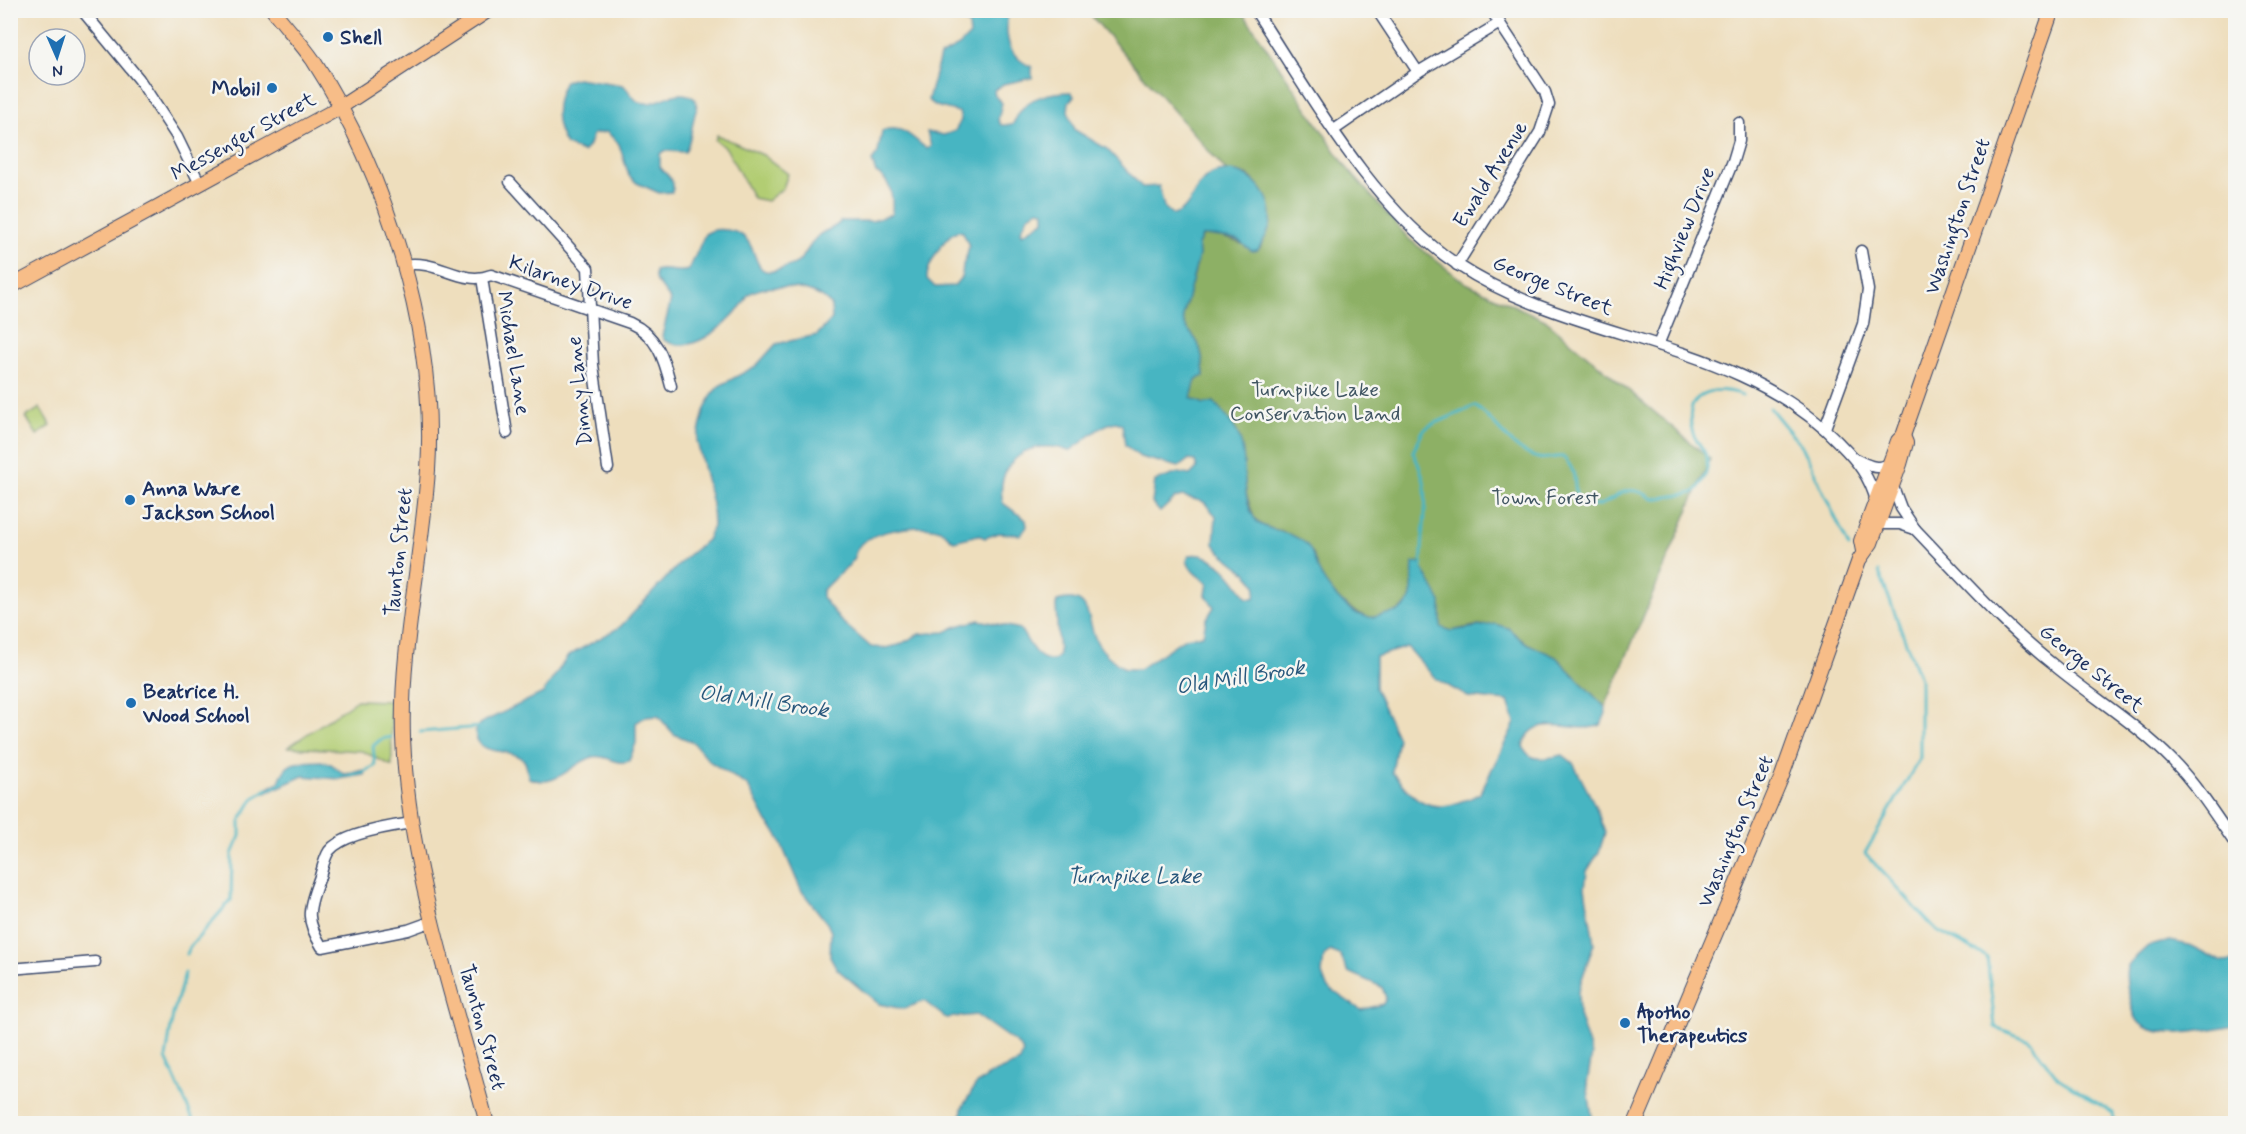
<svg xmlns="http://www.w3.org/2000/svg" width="2246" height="1134" font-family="Mynerve,sans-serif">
<rect width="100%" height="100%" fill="#f6f6f2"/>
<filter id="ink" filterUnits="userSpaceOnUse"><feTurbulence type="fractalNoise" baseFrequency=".0167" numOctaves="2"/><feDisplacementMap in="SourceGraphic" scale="12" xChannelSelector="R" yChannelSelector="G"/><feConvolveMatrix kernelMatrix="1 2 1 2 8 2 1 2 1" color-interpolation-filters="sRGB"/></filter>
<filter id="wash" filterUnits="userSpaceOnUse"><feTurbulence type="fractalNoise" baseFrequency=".008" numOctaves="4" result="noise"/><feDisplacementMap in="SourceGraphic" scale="24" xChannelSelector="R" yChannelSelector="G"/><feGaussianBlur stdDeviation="1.35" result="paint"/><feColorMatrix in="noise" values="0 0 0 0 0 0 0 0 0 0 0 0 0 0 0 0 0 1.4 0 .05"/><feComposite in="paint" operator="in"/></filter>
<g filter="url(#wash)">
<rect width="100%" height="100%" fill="#eedebd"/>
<!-- green -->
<g fill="#b2cd73" stroke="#667e68" stroke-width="1.5">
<path d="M717,135L763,155L788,174L783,188L767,201L753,198L726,148L715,140Z"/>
<path d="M40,408L51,426L37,435L26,417Z"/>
<path d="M357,700L391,701L392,766L362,751L288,747Z"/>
</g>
<!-- forest -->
<path fill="#8db065" stroke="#547062" stroke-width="1.5" d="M1087,11H1242L1347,168L1409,239L1464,282L1545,320L1710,459L1605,707L1556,657L1524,642L1508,628L1479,625L1451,631L1441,627C1430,598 1456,602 1413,583C1413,587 1414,593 1412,597C1406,611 1378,622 1364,616C1338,604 1318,581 1313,553L1282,531L1264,527L1254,518L1246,493L1241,447L1237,432L1214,402L1204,404L1191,398L1196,378L1204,376C1203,366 1203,355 1199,346C1195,334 1183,329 1183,316L1199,255L1198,245L1203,236C1222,231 1241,248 1260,248L1264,237L1266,197C1252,179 1253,172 1227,172Z"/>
<!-- water -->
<g fill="#47b5c2" stroke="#317290" stroke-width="1.5" fill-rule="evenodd">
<path d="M957,11H1008C1005,35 1006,56 1032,67V78L1004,84L994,90L995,96L1002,103L998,120L1001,125H1012C1015,121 1016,117 1019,113C1029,96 1053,92 1071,92L1074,96L1069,102L1068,111L1075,130L1107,149L1142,187L1159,186L1164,207L1173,215C1192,211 1193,184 1210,175C1240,160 1274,189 1271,221C1271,229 1262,243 1258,250L1252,251C1246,248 1242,242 1236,240C1230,238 1208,235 1202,236L1198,245L1199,255L1183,316C1183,329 1195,334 1199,346C1203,355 1203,366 1204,376L1196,379L1191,398L1204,404L1214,402C1222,411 1232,422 1237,432C1251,460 1237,498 1258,523C1272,532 1291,531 1305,543C1313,550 1313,558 1317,567C1324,584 1348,616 1369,617C1374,618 1381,615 1387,614C1419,610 1411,585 1413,563L1419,562L1441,602V627L1451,631L1495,624L1508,628L1524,642L1556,657L1605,707L1606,713L1601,725C1574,736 1535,708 1523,746C1529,764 1548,758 1563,755L1573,763L1595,805L1605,833L1599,852L1587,871L1585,888L1594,943L1578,991L1579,1015L1592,1055L1587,1083L1593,1123H961L962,1108L975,1086L989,1075L1020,1062L1023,1051L1016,1043L976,1015L946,1018L924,1001L903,1009L879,1004L837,969L830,956L831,932L827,923L801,890L777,834L767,822L748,786L709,761L693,742L674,734L658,716L645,717L636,723V743L629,761C616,766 606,754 593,757C571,763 556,790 529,778C526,771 528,761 520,757C503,747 477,757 475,731L481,723L543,693L568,656L620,627L686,557L707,540L713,526L712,504L697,441L704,411L713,393L719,386L756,366L776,344L817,335L832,319L831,306C820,287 768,281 749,294C746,296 745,302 742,305C725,326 691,357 664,340L662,336L671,300L655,279V271C666,267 677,274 689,270L705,234C713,229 718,229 727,230C767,235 744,283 781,269C787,267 794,265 798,262C806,255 810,243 818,236C825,229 834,230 841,221H872L892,214C893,198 892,180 876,173L872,161L878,153L882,131C902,123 912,138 927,149L931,146L927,132L944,135L955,131L961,120L959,112L936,106L928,100L940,56L959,46L970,35L969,26L958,17ZM1038,210L1044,211V221L1022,234L1021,230L1028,217ZM958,231L963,232L969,246L967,255L963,265L962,276L954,286L935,287L927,279C926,266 946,234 958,231ZM1116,422L1122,424L1125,445L1140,457L1179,467L1188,460L1195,461L1197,468L1190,475L1178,473L1155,481L1152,503L1160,512L1175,498L1182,496L1204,502L1216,516L1214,544C1226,562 1250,570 1256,586L1255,598H1247C1235,579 1215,550 1189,555L1187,561C1192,574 1198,575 1208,583L1206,595L1214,607L1206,620L1203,635L1185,638L1139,669H1125C1114,662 1103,653 1097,642C1086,622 1094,591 1057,601L1056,606L1059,655L1054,660C1036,662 1029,642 1020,629L979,620L957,626L945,632L919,634L899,645L885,648L871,647L840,620L822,597V591C830,581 840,574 849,565C856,558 854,549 863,542C879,530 921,523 940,530C945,532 949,538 954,541L978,535L985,538L999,533L1021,535L1027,526L1026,520L1003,503C993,462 1033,436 1069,451C1084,443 1099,424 1116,422ZM1407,647L1436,679L1468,697L1508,701L1515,723L1480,793C1474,799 1466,799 1459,802C1427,815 1410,795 1392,772L1398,738L1375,688V657ZM1330,951L1340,955L1348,972L1382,987L1386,998L1383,1004L1361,1010L1327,987L1322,974L1324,956Z"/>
<path d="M577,78L623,85C630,90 632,100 640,102C659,108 676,84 695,99L697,108C691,122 693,137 685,152L665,151L660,154V167C666,175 677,180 672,192L659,193L637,183L629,176L619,144L607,132L593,134L588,147L583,152L566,145C553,124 554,102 565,81Z"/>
<path d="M321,761L331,764L344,774L364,770L365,775L339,779L303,776L266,793L265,790L279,782C287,758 298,763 321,761Z"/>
<path d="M2170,941L2189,945L2223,962L2235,961V1025C2212,1029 2165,1040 2143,1026C2135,1020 2133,1011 2131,1002C2127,988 2125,979 2127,965L2148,946Z"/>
</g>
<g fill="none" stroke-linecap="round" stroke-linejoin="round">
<!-- stream -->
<g stroke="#47b5c2" stroke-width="3">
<path d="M1770,408L1803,448L1849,547"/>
<path d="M1422,568C1420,540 1428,513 1425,488C1424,475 1418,463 1413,452L1423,431L1429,426L1475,406C1496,421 1511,451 1538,458C1546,460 1555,456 1563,457C1567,461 1571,466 1573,472C1577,485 1571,505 1592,506C1614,507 1621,476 1653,499L1693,493C1703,485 1709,472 1707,459C1705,448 1694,441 1692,430C1683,392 1714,384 1743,395"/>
<path d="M1879,572L1920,679V758L1865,853L1935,929L1987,957L1995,1027L2029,1040L2058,1078L2113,1113L2115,1124"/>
<path d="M420,732L481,727"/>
<path d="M363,772L375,766L373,746L381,739L391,737"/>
<path d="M187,954L190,947L231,900L232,854L240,836V821L253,799L267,789"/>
<path d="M185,973L173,1014L166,1058L195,1124"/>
</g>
</g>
</g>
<g filter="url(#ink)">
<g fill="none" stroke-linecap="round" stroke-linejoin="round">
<defs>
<g id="minor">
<path d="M82,10L139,79L177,137L200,184"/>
<path d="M1255,10C1310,94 1373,209 1458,265C1577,344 1738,337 1840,444C1857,461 1870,477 1876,501"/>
<path d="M1377,10L1418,72"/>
<path d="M1334,130L1418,72L1500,23"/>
<path d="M510,182L588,268L593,365L608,468"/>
<path d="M403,265C438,258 461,287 491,275L630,323C657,335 664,358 671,386"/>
<path d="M1457,265L1540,132L1549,105L1545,92L1491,10"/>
<path d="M482,278L507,433"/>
<path d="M1658,345L1733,161L1739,141V123"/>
<path d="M1825,428L1863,324L1868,290L1861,251"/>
<path d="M1855,459C1866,464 1878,472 1890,463"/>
<path d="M1892,484L1901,508L1915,529C1960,576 2004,626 2055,666C2094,698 2138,725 2173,761C2197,786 2216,816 2236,845"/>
<path d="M1878,524H1900L1915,529"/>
<path d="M412,823C391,826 342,834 329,851C323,860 322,873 318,882C307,911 306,921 322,947L408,930L433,921"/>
<path d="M10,969L95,962"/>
</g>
<g id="major">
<path d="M273,10C286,27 301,43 313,60C387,175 437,333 428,470C422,558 400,648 403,737C408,868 454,997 487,1124"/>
<path d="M10,287L339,108L489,10"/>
<path d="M1863,551L1861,541L1898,441L1903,436L2052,10"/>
<path d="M1635,1124L1782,776L1859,560L1871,543L1900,464L1906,443L1903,436"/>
</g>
</defs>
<!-- minor casing -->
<use href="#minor" stroke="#3b496c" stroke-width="13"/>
<!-- major casing -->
<use href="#major" stroke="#3b496c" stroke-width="16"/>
<!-- minor -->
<use href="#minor" stroke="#fff" stroke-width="10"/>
<!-- major -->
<use href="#major" stroke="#f7bd88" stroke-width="14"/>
</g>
</g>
<!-- markers -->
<g fill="#1f6fb2" stroke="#f6f6f2" stroke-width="2">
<circle cx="328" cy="37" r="6"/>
<circle cx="272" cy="88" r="6"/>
<circle cx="130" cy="500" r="6"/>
<circle cx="131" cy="703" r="6"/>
<circle cx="1625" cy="1023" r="6"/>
</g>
<g text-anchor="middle" stroke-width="5" stroke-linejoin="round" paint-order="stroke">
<!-- poi labels -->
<g font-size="21" font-weight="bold" fill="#1b2f5e" stroke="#f6f6f2" text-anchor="start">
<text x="340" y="44">Shell</text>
<text x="260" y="95" text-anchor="end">Mobil</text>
<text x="142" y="495">Anna Ware<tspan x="142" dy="24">Jackson School</tspan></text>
<text x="143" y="698">Beatrice H.<tspan x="143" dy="24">Wood School</tspan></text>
<text x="1637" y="1018">Apotho<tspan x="1637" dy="24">Therapeutics</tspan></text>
</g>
<!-- street labels -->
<g font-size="21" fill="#1b2f5e" stroke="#f6f6f2">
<text transform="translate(243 136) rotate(-29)" y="7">Messenger Street</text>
<text transform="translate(1490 174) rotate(-58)" y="7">Ewald Avenue</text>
<text transform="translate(1957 216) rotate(-71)" y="7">Washington Street</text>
<text transform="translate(1684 228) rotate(-68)" y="7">Highview Drive</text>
<text transform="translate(571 282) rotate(19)" y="7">Kilarney Drive</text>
<text transform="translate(1553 285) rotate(22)" y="7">George Street</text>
<text transform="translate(514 353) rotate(81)" y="7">Michael Lane</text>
<text transform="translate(579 391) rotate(-96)" y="7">Dinny Lane</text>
<text transform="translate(398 552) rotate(-84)" y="7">Taunton Street</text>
<text transform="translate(2092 668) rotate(39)" y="7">George Street</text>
<text transform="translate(1735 831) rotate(-67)" y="7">Washington Street</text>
<text transform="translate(483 1027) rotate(75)" y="7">Taunton Street</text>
</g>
<!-- park labels -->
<g font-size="21" fill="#415663" stroke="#f6f6f2">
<text x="1315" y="396">Turnpike Lake<tspan x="1315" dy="24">Conservation Land</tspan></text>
<text x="1545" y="504">Town Forest</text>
</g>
<!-- water labels -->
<g font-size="22" font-style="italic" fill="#28577c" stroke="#f6f6f2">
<text transform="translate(1240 676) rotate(-9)" y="8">Old Mill Brook</text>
<text transform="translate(764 700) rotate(8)" y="8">Old Mill Brook</text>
<text x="1134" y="883">Turnpike Lake</text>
</g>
</g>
<!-- margin -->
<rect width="2246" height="1134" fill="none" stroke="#f6f6f2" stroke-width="36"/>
<!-- north arrow -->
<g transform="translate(57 57) rotate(177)"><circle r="28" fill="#f6f6f2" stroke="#9ea6b7" stroke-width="1.5"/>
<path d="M0-4.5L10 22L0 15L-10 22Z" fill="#1f6fb2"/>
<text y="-9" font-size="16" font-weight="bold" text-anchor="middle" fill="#1b2f5e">N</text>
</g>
</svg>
